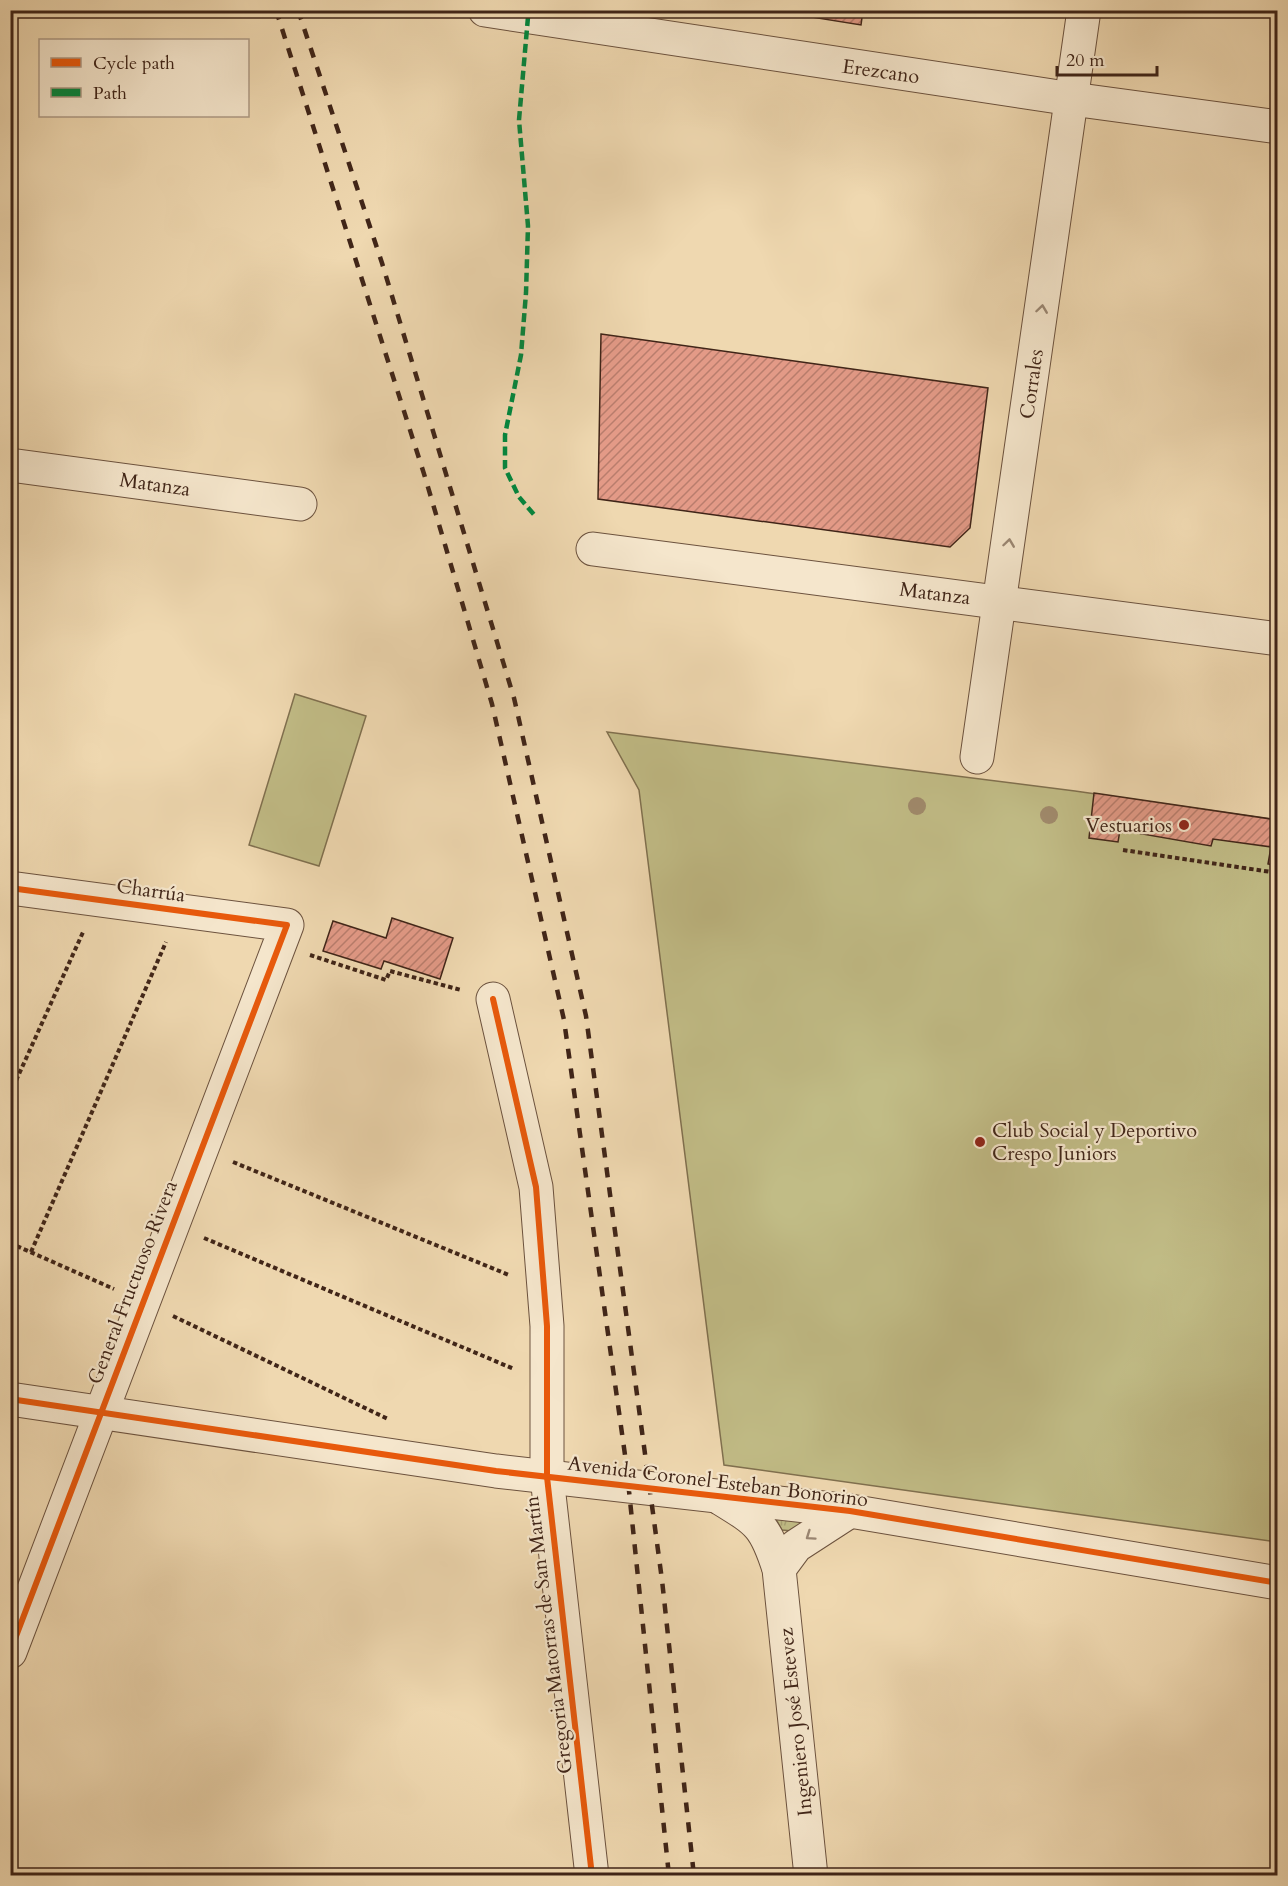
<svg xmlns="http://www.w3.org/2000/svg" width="1288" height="1886" font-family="Cardo,serif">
<defs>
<pattern id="grass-tufts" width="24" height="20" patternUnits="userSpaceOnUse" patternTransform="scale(1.5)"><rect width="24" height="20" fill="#c1bc86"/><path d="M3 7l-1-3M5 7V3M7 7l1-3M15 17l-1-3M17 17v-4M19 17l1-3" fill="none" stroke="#a7a173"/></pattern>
<pattern id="building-hatch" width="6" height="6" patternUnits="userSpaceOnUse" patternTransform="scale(1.5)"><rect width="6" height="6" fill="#e39a87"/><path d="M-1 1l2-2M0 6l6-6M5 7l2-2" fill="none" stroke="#b97d6d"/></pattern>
</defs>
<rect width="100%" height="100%" fill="#efd8b0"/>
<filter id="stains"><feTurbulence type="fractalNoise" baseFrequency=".00333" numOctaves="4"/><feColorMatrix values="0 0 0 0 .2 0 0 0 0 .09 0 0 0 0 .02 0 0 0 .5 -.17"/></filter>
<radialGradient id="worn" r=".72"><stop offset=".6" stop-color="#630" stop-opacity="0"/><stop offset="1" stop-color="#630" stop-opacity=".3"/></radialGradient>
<!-- grass -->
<path fill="url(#grass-tufts)" stroke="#80704f" stroke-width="1.5" d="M766,1512L817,1516L802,1532L782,1530L777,1521Z"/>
<!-- park -->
<g fill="#c1bc86" stroke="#80704f" stroke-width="1.5">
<path d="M295,694L366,716L319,866L249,845Z"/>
<path d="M607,732L1075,791L1277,820V1542L724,1465L639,790Z"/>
</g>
<!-- building -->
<g fill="url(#building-hatch)" stroke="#402518" stroke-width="1.5">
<path d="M812,10H863L861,25L811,17Z"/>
<path d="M601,334L988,388L970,528L950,547L598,499Z"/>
<path d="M1094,793L1278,820V866L1268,864L1271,847L1213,839L1211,846L1120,830L1118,842L1089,838Z"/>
<path d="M392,918L453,938L440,979L384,961L381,969L323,951L333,921L386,938Z"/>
</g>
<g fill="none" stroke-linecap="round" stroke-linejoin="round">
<defs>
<g id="minor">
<path d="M485,10L1072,99L1278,127"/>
<path d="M10,465L300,504"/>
<path d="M593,549L1278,639"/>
<path d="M977,757L1084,10"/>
<path d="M10,888L287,925L10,1652"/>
<path d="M493,999L536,1187L547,1326V1477L592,1876"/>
<path d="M720,1498C759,1522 765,1525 779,1569L811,1876"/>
<path d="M779,1569L796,1546L850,1511"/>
</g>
<path id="tertiary" d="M10,1399L496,1471L850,1511L1278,1583"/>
</defs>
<!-- minor casing -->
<use href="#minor" stroke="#6c523e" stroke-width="35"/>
<!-- tertiary casing -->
<use href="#tertiary" stroke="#6c523e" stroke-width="35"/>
<!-- path -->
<g stroke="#402518" stroke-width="4" stroke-dasharray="4.5 3" stroke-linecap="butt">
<path d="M1123,850L1278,873"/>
<path d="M310,955L386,980L390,971L461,990"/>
<path d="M10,1094L84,930"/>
<path d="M233,1162L509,1275"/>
<path d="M204,1238L514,1369"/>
<path d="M10,1243L114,1289"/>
<path d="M31,1252L166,942"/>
<path d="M173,1316L388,1419"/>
</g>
<!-- minor -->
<use href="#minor" stroke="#f5e6cc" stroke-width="33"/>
<!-- tertiary -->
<use href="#tertiary" stroke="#f5e6cc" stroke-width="33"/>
<!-- rail -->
<g stroke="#402518" stroke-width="4.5" stroke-dasharray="10 10" stroke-linecap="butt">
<path d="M276,10L425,477L492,704L564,1020L626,1462L669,1876"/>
<path d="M298,10L382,263L514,698L586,1016L662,1580L694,1876"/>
</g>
<!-- quiet -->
<path stroke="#00873e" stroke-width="4.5" stroke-dasharray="9 4.5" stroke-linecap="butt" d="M528,17L519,120L528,226L526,293L521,355L505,435V468L519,497L536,517"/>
<defs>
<g id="cycleway">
<path d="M10,888L287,925L10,1652"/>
<path d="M493,999L536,1187L547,1326V1477L592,1876"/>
<path d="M10,1399L496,1471L850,1511L1278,1583"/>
</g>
</defs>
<!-- cycleway casing -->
<use href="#cycleway" stroke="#f5e6cc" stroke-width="10"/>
<!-- cycleway -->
<use href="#cycleway" stroke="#e8590c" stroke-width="6"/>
</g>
<!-- trees -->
<g fill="#a08a6c">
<circle cx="917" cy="806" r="9"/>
<circle cx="1049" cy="815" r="9"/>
</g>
<!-- one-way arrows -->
<defs><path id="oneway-chevron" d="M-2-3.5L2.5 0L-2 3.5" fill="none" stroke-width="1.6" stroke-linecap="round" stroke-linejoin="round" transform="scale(1.5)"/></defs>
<g stroke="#9a8672">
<use href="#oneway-chevron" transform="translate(1042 309) rotate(-82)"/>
<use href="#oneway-chevron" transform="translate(1009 543) rotate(-82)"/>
<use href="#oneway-chevron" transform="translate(810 1536) rotate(145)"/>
</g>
<!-- markers -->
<g fill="#8f2418" stroke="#f5e6cc" stroke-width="2">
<circle cx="1184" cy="825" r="6"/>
<circle cx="980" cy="1142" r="6"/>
</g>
<g text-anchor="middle" stroke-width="4.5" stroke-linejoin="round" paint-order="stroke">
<!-- street labels -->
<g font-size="20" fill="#402518" stroke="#f5e6cc">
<text transform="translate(881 71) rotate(8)" y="7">Erezcano</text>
<text transform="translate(1031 384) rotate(-82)" y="7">Corrales</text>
<text transform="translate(155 484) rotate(8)" y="7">Matanza</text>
<text transform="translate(935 593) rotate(7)" y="7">Matanza</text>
<text transform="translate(151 890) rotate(8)" y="7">Charrúa</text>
<text transform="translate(132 1282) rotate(-69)" y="7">General Fructuoso Rivera</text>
<text transform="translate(718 1481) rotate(7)" y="7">Avenida Coronel Esteban Bonorino</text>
<text transform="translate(548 1635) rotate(-97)" y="7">Gregoria Matorras de San Martín</text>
<text transform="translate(795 1722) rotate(-96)" y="7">Ingeniero José Estevez</text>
</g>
<!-- poi labels -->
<g font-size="20" fill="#402518" stroke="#f5e6cc" text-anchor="end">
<text x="1172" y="832">Vestuarios</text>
<text x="992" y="1137" text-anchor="start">Club Social y Deportivo<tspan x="992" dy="23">Crespo Juniors</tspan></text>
</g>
</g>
<!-- margin -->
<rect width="1288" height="1886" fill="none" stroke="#efd8b0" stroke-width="36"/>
<rect x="12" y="12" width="1264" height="1862" fill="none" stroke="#402518" stroke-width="3"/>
<rect x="18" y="18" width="1252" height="1850" fill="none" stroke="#402518" stroke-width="1.5"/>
<!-- legend -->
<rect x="39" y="39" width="210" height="78" fill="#f5e6cc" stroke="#ad9984" stroke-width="1.5"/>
<rect x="51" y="58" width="30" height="9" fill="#e8590c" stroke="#ad9984" stroke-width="1.5"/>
<text x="93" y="69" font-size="18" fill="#402518">Cycle path</text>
<rect x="51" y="88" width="30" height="9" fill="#00873e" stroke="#ad9984" stroke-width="1.5"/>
<text x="93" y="99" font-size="18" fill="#402518">Path</text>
<!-- scale -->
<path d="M1057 66v9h100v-9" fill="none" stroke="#402518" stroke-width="3"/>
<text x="1066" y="66" font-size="18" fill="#402518" stroke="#f5e6cc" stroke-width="4.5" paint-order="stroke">20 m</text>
<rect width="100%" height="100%" filter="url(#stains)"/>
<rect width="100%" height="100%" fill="url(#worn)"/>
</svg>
